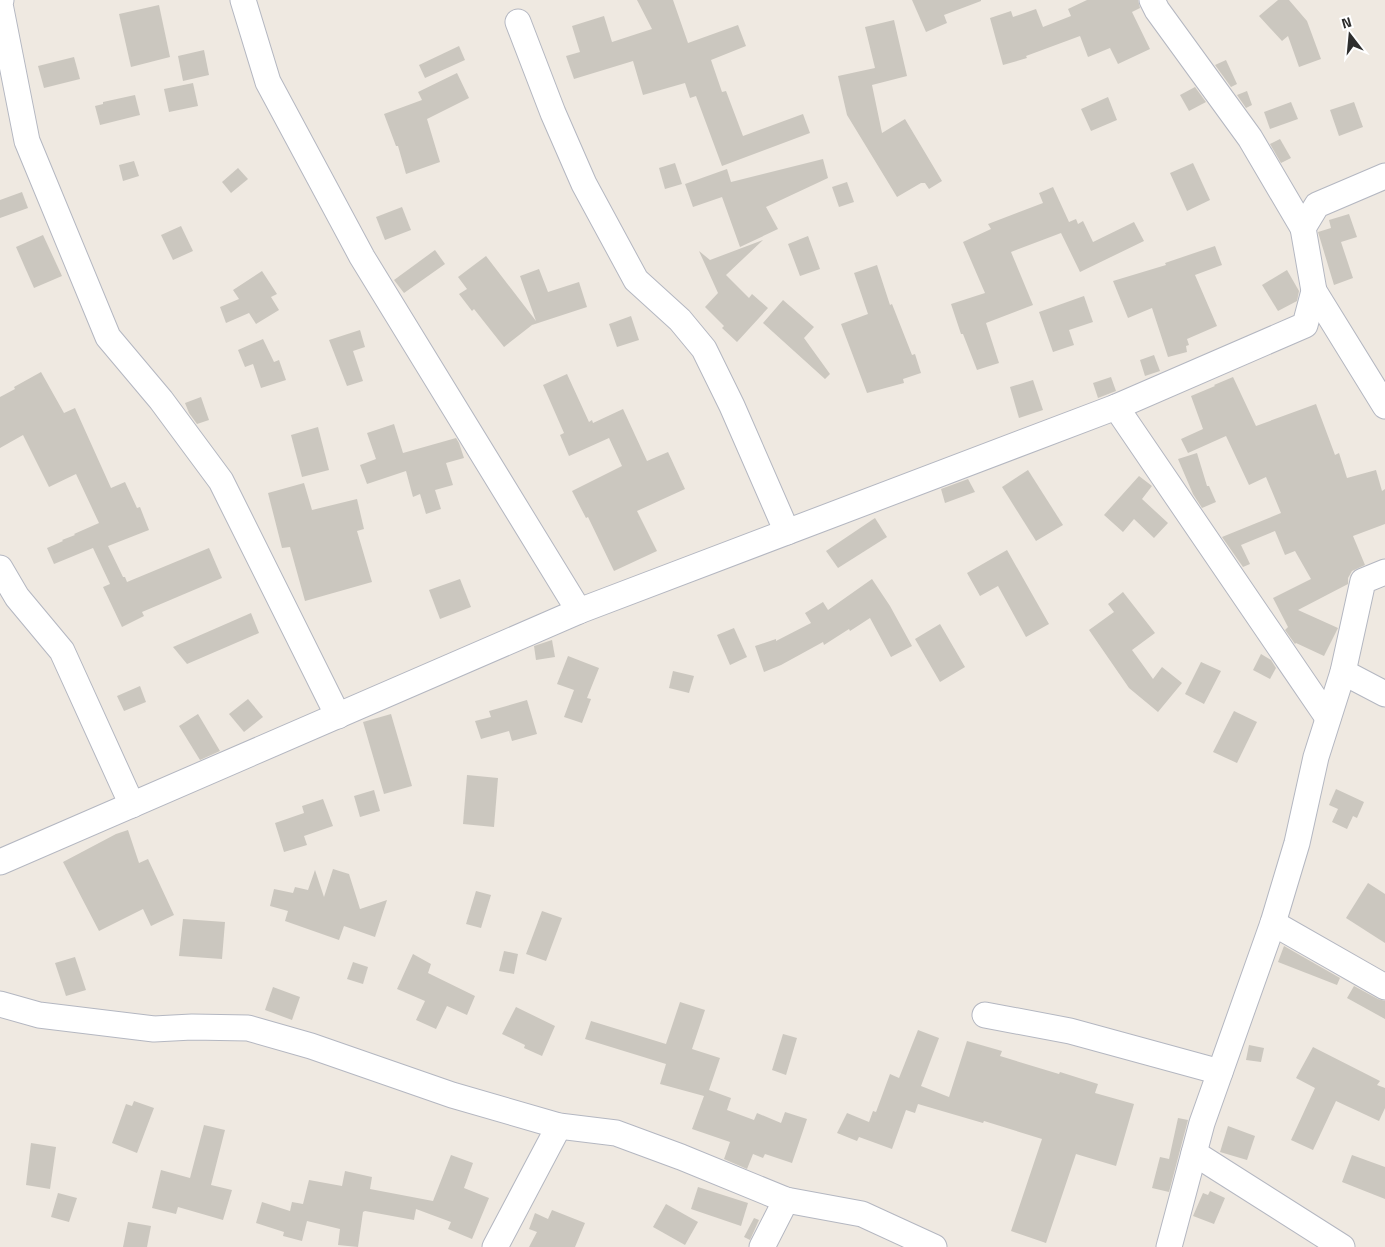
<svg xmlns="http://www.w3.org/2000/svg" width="1385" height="1247" font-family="'Titillium Web',sans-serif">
<rect width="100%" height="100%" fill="#efe9e1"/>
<!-- building -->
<g fill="#cbc7bf">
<path d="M637,0H673L688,43L738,25L746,46L711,60L722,92L726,91L743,136L803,114L810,133L722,166L696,96L690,98L685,83L643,95L633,61L574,79L566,56L580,52L572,26L604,16L612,42L652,29Z"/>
<path d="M912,0H981V1L944,15L947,23L926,32Z"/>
<path d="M1087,0H1138L1140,8L1132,12L1150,49L1118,64L1110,48L1088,57L1080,36L1026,56L1027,58L1003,65L990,18L1011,11L1013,17L1036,9L1043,27L1071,16L1068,9Z"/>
<path d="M1278,0H1289L1307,21L1321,59L1299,67L1288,36L1282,41L1259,16Z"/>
<path d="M159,5L170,57L131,67L119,14Z"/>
<path d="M894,20L907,76L872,85L882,133L905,119L942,181L929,189L925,183H921L897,197L847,115L838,76L875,68L865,27Z"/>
<path d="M459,46L465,60L425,78L419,65Z"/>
<path d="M204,50L209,75L183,81L178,56Z"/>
<path d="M74,57L80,79L44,88L38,66Z"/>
<path d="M1226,60L1237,84L1231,87L1215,65Z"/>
<path d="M457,73L469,98L427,119L440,162L406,174L398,146H396L384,114L422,100L418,92Z"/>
<path d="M193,83L198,106L169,112L164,89Z"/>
<path d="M1195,87L1206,102L1189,111L1180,95Z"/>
<path d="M1247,91L1252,105L1246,108L1237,95Z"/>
<path d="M135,95L140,115L100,125L95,106L103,104V102Z"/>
<path d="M1108,97L1117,120L1091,131L1081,109Z"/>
<path d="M1291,102L1298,119L1270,129L1264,112Z"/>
<path d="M1354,102L1363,127L1339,136L1330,110Z"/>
<path d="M1280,139L1291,158L1281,163L1270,144Z"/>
<path d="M823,159L828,178L766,207L778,229L740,247L722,197L693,207L685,184L727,169L731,182Z"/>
<path d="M134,161L139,176L123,181L119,165Z"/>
<path d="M675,163L682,184L665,189L659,168Z"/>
<path d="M1193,163L1210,200L1187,211L1170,173Z"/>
<path d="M238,168L248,179L231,193L222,182Z"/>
<path d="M847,182L854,202L839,207L832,187Z"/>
<path d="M1053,187L1069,222L1076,219L1078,224L1083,221L1093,242L1134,222L1144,241L1080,272L1061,233L1011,252L1033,305L986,323L999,363L977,370L963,334H961L951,304L985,293L963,242L991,229L988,224L1043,203L1039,193Z"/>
<path d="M22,192L28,208L0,218V200Z"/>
<path d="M402,207L411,230L385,240L376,217Z"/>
<path d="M1349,214L1357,237L1341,242L1353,278L1334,285L1318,232L1331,228L1329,220Z"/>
<path d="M181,226L193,251L173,260L161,235Z"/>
<path d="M43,235L62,276L34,288L16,247Z"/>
<path d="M808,236L820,269L800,276L788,244Z"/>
<path d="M763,240L726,275L749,298L752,294L768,308L737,342L722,328L724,326L705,307L718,293L699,251L710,260Z"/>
<path d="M1215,246L1222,265L1195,275L1217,326L1187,339L1189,345L1186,346L1187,352L1168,357L1152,308L1128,318L1113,281L1166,265L1165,263Z"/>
<path d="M435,250L445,264L404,293L394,280Z"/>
<path d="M486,256L536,321L520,276L539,269L548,292L579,282L587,307L532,325L504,347L474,309L472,311L459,294L467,289L458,277Z"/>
<path d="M877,265L890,305L892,304L912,355L915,354L921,373L903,379L904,383L867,393L841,324L868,314L854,273Z"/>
<path d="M1287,270L1299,291L1297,301L1278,311L1262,285Z"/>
<path d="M262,271L277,294L271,297L279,310L256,324L249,313L226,323L220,307L239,299L233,290Z"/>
<path d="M1084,296L1093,322L1069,330L1074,345L1053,352L1039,312Z"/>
<path d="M783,300L814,327L804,338L830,374L825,379L763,323Z"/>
<path d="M631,316L639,340L617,347L609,324Z"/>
<path d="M360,330L365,347L353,351L363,381L347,386L329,340Z"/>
<path d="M263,339L274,362L279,360L286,380L261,388L253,364L245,367L238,350Z"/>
<path d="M1154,355L1160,371L1145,376L1140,360Z"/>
<path d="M41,372L64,413L75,408L111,488L125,482L137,508L140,507L149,530L108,546L123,577H125L127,582L209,548L222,578L142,612L144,616L122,627L103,587L110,584L93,548L54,564L47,548L63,541L62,540L75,535L74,534L99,523L76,474L49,487L23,435L0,448V397L15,389L14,387Z"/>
<path d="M567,374L589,422L592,420L593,423L623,409L647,461L668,452L685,489L637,511L657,551L614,571L588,517L586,518L572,491L622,466L609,438L569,456L560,435L564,433L543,385Z"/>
<path d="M1111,377L1116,391L1098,398L1093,383Z"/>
<path d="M1233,377L1256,426L1316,404L1335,455L1339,453L1347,478L1376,470L1382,491L1385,489V524L1353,536L1365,565L1352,571L1348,578V584L1298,610L1338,628L1324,656L1296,643L1295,644L1285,630L1288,627L1273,598L1311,579L1295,551L1285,555L1275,531L1241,545L1250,564L1243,567L1222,537L1281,513L1266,477L1249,485L1226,436L1188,453L1181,439L1203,429L1191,396L1215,386L1214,385Z"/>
<path d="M1033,380L1043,410L1019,418L1010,387Z"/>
<path d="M201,397L209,420L197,424L189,413L185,403Z"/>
<path d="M394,424L403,453L456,438L459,443L464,458L446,463L453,485L435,490L441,509L426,514L420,494L413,497L406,471L367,484L360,465L376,459L367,433Z"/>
<path d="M318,427L329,470L302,477L291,435Z"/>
<path d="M1197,453L1207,486H1209L1216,502L1202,508L1193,494L1178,459Z"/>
<path d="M1028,470L1063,525L1036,541L1002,487Z"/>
<path d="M1139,476L1152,486L1142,499L1168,523L1154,538L1134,519L1123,532L1104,515Z"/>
<path d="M968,479L975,492L945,503L941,489Z"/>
<path d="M304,483L312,510L357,499L364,529L357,531L372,582L305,601L290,547L282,548L268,493Z"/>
<path d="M875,518L887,537L838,568L826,551Z"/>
<path d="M1007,550L1049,624L1026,637L998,586L980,596L967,573Z"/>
<path d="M460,579L471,607L440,619L429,590Z"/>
<path d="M872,579L890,606L912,646L891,657L870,618L850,631L849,629L824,645L823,642L781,665L764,672L755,646L776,639V641L811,623L805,613L823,602L828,610Z"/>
<path d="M1123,592L1155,633L1132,650L1153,679L1162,667L1182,683L1158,712L1129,688L1089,630L1114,612L1108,604Z"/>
<path d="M251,613L259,633L187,664L173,647Z"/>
<path d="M940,624L965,667L940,682L915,639Z"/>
<path d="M734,628L747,657L730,665L717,635Z"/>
<path d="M552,640L555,657L536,660L534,646Z"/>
<path d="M1261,654L1271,660L1276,668L1270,679L1253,670Z"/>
<path d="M568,656L599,668L587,698L591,699L582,723L564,717L574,690L557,684Z"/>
<path d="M1201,662L1221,671L1204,704L1185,694Z"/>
<path d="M673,671L694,676L689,693L669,688Z"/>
<path d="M140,686L146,702L124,711L117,696Z"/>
<path d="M248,699L263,717L244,732L229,714Z"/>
<path d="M527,700L537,734L512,741L509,731L481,739L475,721L491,717L489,711Z"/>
<path d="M1234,711L1257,722L1237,763L1213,752Z"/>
<path d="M198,714L220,751L200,760L179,726Z"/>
<path d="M391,714L412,786L384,794L363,722Z"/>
<path d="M467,775L498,778L494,827L463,824Z"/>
<path d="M1336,789L1364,802L1357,818L1353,816L1347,829L1332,822L1338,809L1329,805Z"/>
<path d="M374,790L380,811L360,817L354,796Z"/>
<path d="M323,799L333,826L304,836L307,845L284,852L275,823L304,813L302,806Z"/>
<path d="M128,830L139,863L148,859L174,915L151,926L143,909L99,931L63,862L116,834Z"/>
<path d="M333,869L349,874L360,909L387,900L375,937L344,926L339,940L285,921L288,911L270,906L274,889L293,893L295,887L308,890L315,870L324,897Z"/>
<path d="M1368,883L1385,894V943L1346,918Z"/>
<path d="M476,891L491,895L481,928L466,924Z"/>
<path d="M542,911L562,918L546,961L526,954Z"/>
<path d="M183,919L225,922L222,959L179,956Z"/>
<path d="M1284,946L1340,978L1337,985L1278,962Z"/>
<path d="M504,951L518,954L514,974L499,971Z"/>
<path d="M413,954L431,964L428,973L475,996L467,1015L447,1006L436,1029L416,1020L425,1001L397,989Z"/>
<path d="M75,957L86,990L66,996L55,963Z"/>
<path d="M353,962L368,967L363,984L347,979Z"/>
<path d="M1354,986L1378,999L1385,1001V1019L1347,998Z"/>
<path d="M273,987L300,997L292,1020L265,1010Z"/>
<path d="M680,1002L705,1010L692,1049L720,1058L709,1090L731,1098L727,1110L754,1120L757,1113L781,1123L785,1112L807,1119L792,1163L765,1154L763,1158L753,1154L747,1169L724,1159L730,1142L692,1129L704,1096L660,1084L666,1064L585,1039L591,1021L666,1044Z"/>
<path d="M516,1007L555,1026L542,1056L524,1048L525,1045L502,1034Z"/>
<path d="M918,1030L939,1038L921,1086L949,1097L967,1041L1002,1051L1000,1056L1059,1074L1060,1072L1098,1084L1095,1093L1134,1104L1116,1166L1076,1154L1046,1243L1011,1231L1042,1139L984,1121L983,1123L918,1104L915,1113L906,1110L892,1149L859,1137L857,1141L837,1133L847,1113L869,1122L873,1111L876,1112L890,1074L899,1078Z"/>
<path d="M783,1034L797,1038L786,1075L772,1070Z"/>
<path d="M1249,1045L1264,1048L1261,1062L1246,1060Z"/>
<path d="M1313,1047L1380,1081L1377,1085L1385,1088V1108L1379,1121L1336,1101L1313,1150L1291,1140L1315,1088L1296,1078Z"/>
<path d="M134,1101L154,1108L137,1153L112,1143L126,1104L132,1106Z"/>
<path d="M1178,1118L1188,1120L1169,1192L1152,1188L1160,1157L1169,1159Z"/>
<path d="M204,1125L225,1130L211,1185L232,1190L223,1220L178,1207L176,1214L152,1208L161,1170L190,1178Z"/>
<path d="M1228,1126L1255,1136L1247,1160L1220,1152Z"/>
<path d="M31,1143L56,1147L50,1189L26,1185Z"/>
<path d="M451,1155L473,1163L464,1188L489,1198L472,1239L448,1229L451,1222L416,1209L414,1220L365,1211L363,1212L358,1247L338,1245L340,1229L307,1221L302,1241L283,1236L284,1232L256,1223L262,1202L290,1211L292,1202L303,1204L309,1180L342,1186L345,1171L372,1177L370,1189L433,1201Z"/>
<path d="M1352,1155L1385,1167V1199L1342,1182Z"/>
<path d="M698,1187L748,1203L741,1226L691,1209Z"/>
<path d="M1210,1191L1225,1198L1214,1224L1193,1216L1203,1193L1208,1195Z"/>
<path d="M58,1193L77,1198L69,1222L51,1217Z"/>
<path d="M666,1204L698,1222L685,1245L653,1227Z"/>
<path d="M552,1210L585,1223L575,1247H529L537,1232L529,1229L535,1213L548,1219Z"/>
<path d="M754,1218L759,1220L750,1240L744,1237Z"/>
<path d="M128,1222L151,1226L147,1247H123Z"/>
</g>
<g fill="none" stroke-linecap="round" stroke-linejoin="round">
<defs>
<g id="minor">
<path d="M1,0L0,4L27,141L108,337L161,400L221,481L338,716"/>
<path d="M243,0L268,82L362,257L579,611"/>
<path d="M1152,0L1157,10L1250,138L1303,228"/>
<path d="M518,22L553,113L584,184L636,280L680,320L704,349L732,406L787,532"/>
<path d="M1314,291L1385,406"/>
<path d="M1116,407L1328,718"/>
<path d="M0,568L17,597L62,651L132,805"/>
<path d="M1343,672L1385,694"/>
<path d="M0,862L579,611L1116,407L1305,325L1314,291L1303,228L1317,205L1385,176"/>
<path d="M1273,923L1385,987"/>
<path d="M0,1004L39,1015L154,1029L192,1027L248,1028L311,1046L452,1095L559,1126L616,1133L681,1157L786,1200L862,1214L934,1247"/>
<path d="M985,1015L1070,1031L1220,1072"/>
<path d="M1194,1153L1342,1247"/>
<path d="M495,1247L559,1126"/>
<path d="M762,1247L786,1200"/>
<path d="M1169,1247L1202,1123L1273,923L1297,843L1316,757L1343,672L1363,581L1385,572"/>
</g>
</defs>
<!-- minor casing -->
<use href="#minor" stroke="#b4b7c1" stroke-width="27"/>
<!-- minor -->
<use href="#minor" stroke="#fff" stroke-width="25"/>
</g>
<!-- north arrow -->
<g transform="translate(1350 35) rotate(344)" stroke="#ffffff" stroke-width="4" paint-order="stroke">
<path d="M0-4L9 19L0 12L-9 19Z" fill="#2e2e2e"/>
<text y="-8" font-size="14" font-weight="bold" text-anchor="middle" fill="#2e2e2e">N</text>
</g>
</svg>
